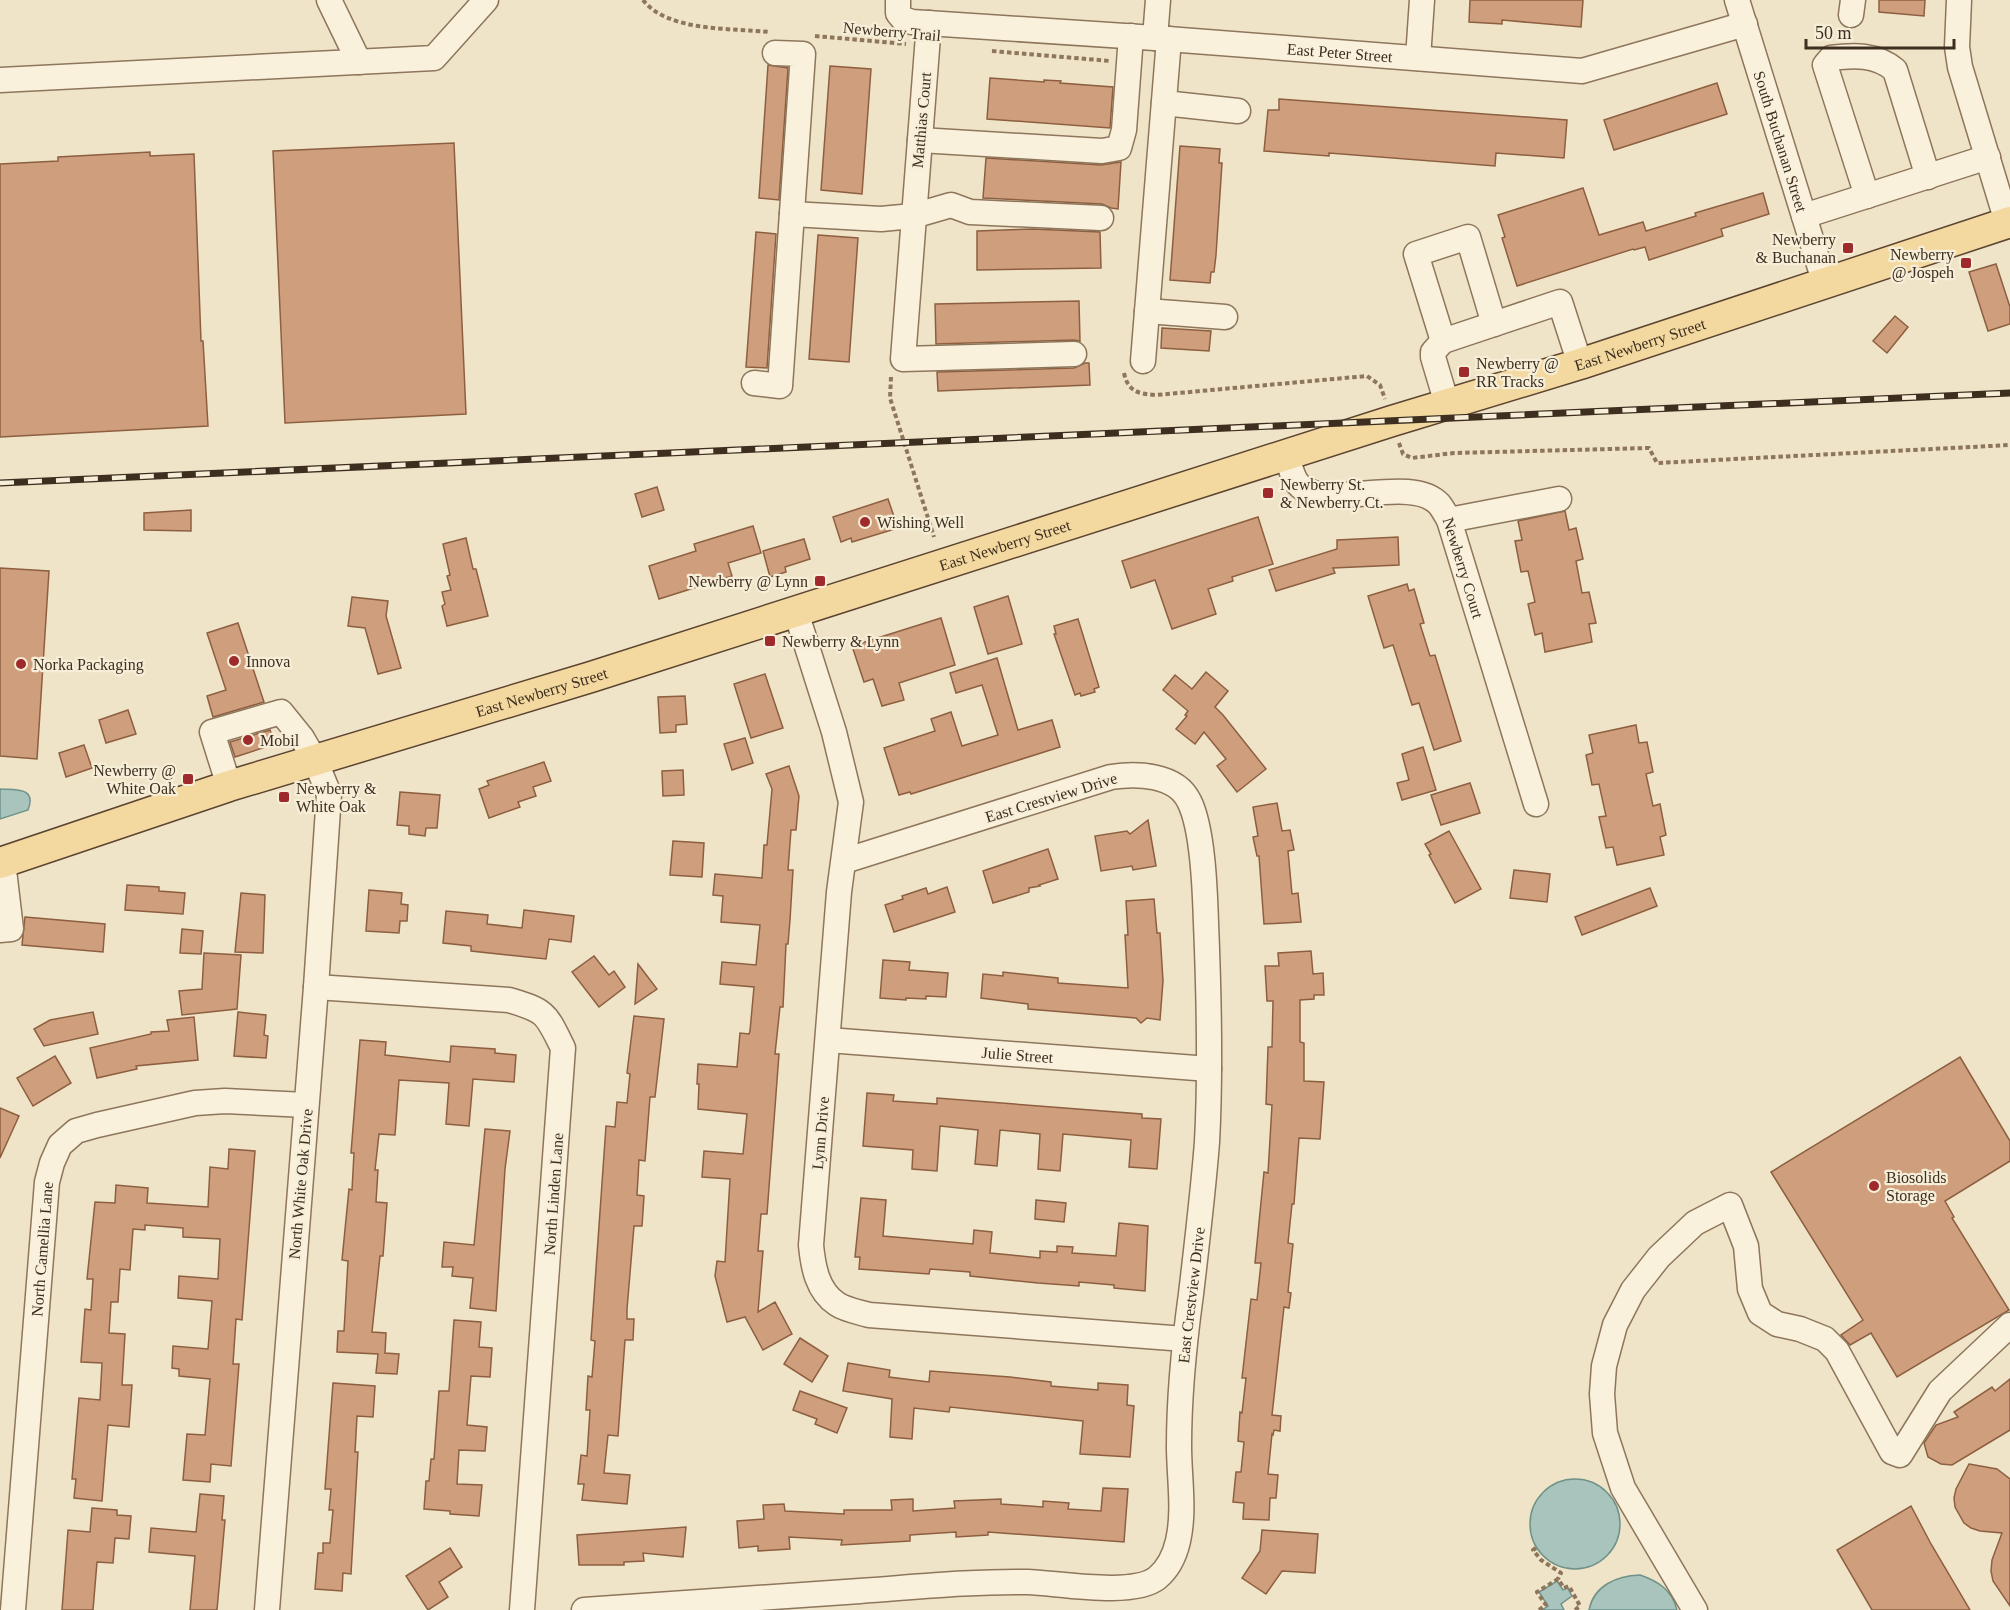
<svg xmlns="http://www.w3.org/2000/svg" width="2010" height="1610" font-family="'Times New Roman',serif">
<rect width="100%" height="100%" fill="#f0e4c8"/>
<!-- water -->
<g fill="#a9c4bc" stroke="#6f938a" stroke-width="1.5">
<path d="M0,789C16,790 37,787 28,810L0,819Z"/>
<circle cx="1575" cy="1524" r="45"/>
<path d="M1640,1575C1658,1581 1672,1590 1677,1610H1589C1594,1585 1617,1576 1640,1575Z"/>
<path d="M1557,1581L1563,1590L1567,1587L1572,1596L1561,1604L1564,1610H1542L1548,1606L1539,1592Z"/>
</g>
<!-- building -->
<g fill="#cf9f7d" stroke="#8d5f41" stroke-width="1.5">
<path d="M1470,0H1583L1581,27L1502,20V24L1469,22Z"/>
<path d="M1879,0H1925L1924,16L1879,12Z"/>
<path d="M768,65L788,68L779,200L759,198Z"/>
<path d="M830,66L871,69L862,194L821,190Z"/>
<path d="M990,78L1044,82V80L1061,81L1060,83L1113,87L1110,128L987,119Z"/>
<path d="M1717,83L1727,114L1614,150L1604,120Z"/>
<path d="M1279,99L1567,120L1564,158L1496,153L1495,166L1329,153V156L1264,151L1268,110H1279Z"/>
<path d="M454,143L466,414L285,423L273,151Z"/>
<path d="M1180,146L1220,149L1219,163H1222L1216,255L1214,272H1211L1210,283L1170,280Z"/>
<path d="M150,152V156L194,154L201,341H203L208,426L0,437V164L58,161V157Z"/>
<path d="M986,158L1101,165L1121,162L1118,209L1111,208L1102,204L983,198Z"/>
<path d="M1583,188L1599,235L1643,222L1646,231L1696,216L1695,213L1763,193L1769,214L1721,229L1723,236L1649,260L1645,247L1634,250L1633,249L1517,286L1502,238L1505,237L1498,215Z"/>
<path d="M1033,229L1100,232L1101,268L977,270V231Z"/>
<path d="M756,232L776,234L767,368L746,367Z"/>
<path d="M818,235L858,238L849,362L809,359Z"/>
<path d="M1996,264L2010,307V324L1988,331L1969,272Z"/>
<path d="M1079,301L1080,341L1074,340L936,344L935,304Z"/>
<path d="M1895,316L1908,327L1887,353L1873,341Z"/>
<path d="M1162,328L1211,331L1209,351L1161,348Z"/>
<path d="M1085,363H1089L1090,385L938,391L937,372L1074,368Z"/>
<path d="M657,487L664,510L642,517L635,494Z"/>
<path d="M888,499L898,528L852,542L851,538L841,542L833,517Z"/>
<path d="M191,510V531L144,530V513Z"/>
<path d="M1565,511L1569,530L1576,528L1583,559L1576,561L1582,593L1589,592L1596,623L1589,624L1592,642L1545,652L1542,633L1535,635L1528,604L1535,602L1528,571L1521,572L1515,541L1522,540L1518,521Z"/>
<path d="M1258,517L1273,564L1232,577L1233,581L1208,589L1216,614L1172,629L1155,580L1131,588L1122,561Z"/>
<path d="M753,526L761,553L728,563L732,576L659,599L649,566L696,551L694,544Z"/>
<path d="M1398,537L1399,565L1333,568L1335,573L1276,591L1269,570L1337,549V540Z"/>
<path d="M466,538L473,569H476L488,616L447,626L442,606L445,604L442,592L451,590L447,576L450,575L443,544Z"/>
<path d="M804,539L810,559L785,567L786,572L770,577L763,551Z"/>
<path d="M0,568L49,571L37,759L0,756Z"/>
<path d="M1407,584L1409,591L1414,589L1424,623L1420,624L1430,656L1435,655L1461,741L1434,750L1419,703L1412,705L1393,645L1384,648L1368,596Z"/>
<path d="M1008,596L1022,644L988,654L974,607Z"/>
<path d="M352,597L388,601L386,616L401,668L378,674L365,628L348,626Z"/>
<path d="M941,618L955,665L899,683L904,700L882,706L873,679L864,682L852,646Z"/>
<path d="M1078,619L1099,687L1094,689L1095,692L1081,696L1080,693L1075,695L1054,634H1056L1054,626Z"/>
<path d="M238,623L264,702L213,717L207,696L226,690L207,633Z"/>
<path d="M997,658L1018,730L1052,720L1060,747L911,794L910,792L899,795L884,748L935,731L931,719L951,712L962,746L998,735L982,685L956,693L950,673Z"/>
<path d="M1206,672L1228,691L1215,707L1223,715L1266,769L1237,792L1217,766L1226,759L1204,732L1195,744L1176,729L1187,716L1185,715L1188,711L1163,690L1175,675L1192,689Z"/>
<path d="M765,674L783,728L751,738L734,684Z"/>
<path d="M685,696L687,724L676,725V732L660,733L658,697Z"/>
<path d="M128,710L136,734L106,743L99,720Z"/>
<path d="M1636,725L1639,743L1647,742L1653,772L1646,774L1653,806L1660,804L1666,835L1660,837L1664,855L1617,865L1613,847L1606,848L1599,817L1606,816L1599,784L1592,785L1586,755L1593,753L1589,735Z"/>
<path d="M270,730L275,744L235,757L230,742Z"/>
<path d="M745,738L753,763L732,770L724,744Z"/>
<path d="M84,745L92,768L66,777L59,753Z"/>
<path d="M1423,747L1436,790L1402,800L1397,783L1409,780L1402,754Z"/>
<path d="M544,762L551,781L533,787L536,796L518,802L520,807L489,818L479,789L489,785L487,781Z"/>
<path d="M789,766L799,796L796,830H791L788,870H793L790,920L788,944H786L783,1007H780L775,1054H779L767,1214H761L758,1251H763L758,1312L775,1302L792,1334L763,1350L745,1317L727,1322L715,1276L717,1261L725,1262L730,1179L702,1177L704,1151L743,1154L747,1114L698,1109L699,1084H697L698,1064L737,1067L740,1033L749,1034L750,1031L754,987L720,984L722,962L756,965L760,925L721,922L723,896L713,895L715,874L762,878L764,845H767L772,789L766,774Z"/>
<path d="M683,770L684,795L663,796L662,771Z"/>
<path d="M1470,783L1480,813L1441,825L1431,795Z"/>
<path d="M400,792L440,795L437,828H426L425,836L409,834V826L397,825Z"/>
<path d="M1277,803L1282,831L1290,830L1294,850L1288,851L1292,894L1298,893L1301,922L1264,924L1259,856H1257L1253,837L1258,836L1253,807Z"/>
<path d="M1148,820L1156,866L1133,870L1132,866L1101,871L1095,836L1127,831L1130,834Z"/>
<path d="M1449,831L1481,889L1455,903L1429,855L1431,854L1425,844Z"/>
<path d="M673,841L704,843L702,877L670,875Z"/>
<path d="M1048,849L1058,879L1039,885L1040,886L1029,888V892L993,903L983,871Z"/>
<path d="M1514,870L1550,874L1547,902L1510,898Z"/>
<path d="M127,885L159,887V891L185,893L183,914L125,910Z"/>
<path d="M947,887L955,912L894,932L885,905L903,899L902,896L926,888L928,894Z"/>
<path d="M1650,888L1657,906L1582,935L1575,917Z"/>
<path d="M369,890L402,893L401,904L408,905L407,921H400L399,933L366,931Z"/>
<path d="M241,893L265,895L263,953L235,952Z"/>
<path d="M1154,899L1157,933H1160L1163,981L1160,1020L1147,1018L1141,1023L1136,1018L1028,1009V1004L981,998L983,974L1003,976V972L1058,978V983L1128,988L1125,935H1128L1126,901Z"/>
<path d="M524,910L574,916L571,942L549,939L546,959L471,951V946L443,943L446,911L488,915L487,924L522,928Z"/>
<path d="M25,917L105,924L103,952L22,945Z"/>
<path d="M182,929L203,931L201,954L180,953Z"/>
<path d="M1311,951L1313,974L1323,973L1324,995H1314V999L1300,1000V1042L1304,1043V1081L1324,1082L1320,1139L1299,1138L1294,1204H1292L1288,1243L1293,1244L1288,1292L1291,1293L1289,1308L1284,1307L1272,1415L1281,1416L1280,1431L1274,1430L1273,1435L1272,1434L1268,1474L1278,1475L1276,1498H1270L1269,1520L1243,1519L1244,1503L1233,1502L1236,1472H1241L1244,1442L1238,1441L1240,1412L1242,1413L1246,1378H1242L1251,1299L1257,1300L1261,1263H1255L1264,1172L1268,1173L1272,1105L1266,1104L1268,1047H1272L1273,1001H1267L1265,966H1279L1278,953Z"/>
<path d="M204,953L241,955L237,1009L182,1015L179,991L202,989Z"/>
<path d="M594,956L609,975L614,971L625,987L599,1007L572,972Z"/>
<path d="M883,960L910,962L909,970L948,973L946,997L926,996V999L906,998V1000L880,998Z"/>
<path d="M638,964L657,989L635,1004Z"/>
<path d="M93,1012L98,1034L44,1046L34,1029L50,1020Z"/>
<path d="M238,1012L266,1015L264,1035L268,1036L266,1058L234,1056Z"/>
<path d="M634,1016L664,1019L655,1097H650L645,1161L639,1160L637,1195L644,1196L642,1226H634L627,1309V1319H634L633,1340H625L618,1436L608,1435L604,1473L630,1475L627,1504L582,1500L584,1484H578L581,1455L587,1456L590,1410H586L588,1376L592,1377L595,1341L591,1340L606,1126L615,1127L617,1102L627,1103L630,1074L627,1073Z"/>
<path d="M194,1017L198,1060L136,1066L137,1069L97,1078L90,1048L151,1034V1032L169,1031L167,1020Z"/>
<path d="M360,1040L386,1042L385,1055L450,1062L451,1046L495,1049V1053L516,1055L514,1082L473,1079L469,1126L446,1124L449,1083L399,1080L395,1135L379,1134L375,1170H378L376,1202L387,1203L383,1256H380L372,1332L386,1333L385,1353L399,1354L397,1374L376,1373L378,1354L337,1352L338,1331H344L348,1261L342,1260L349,1189L352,1190L354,1153H351Z"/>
<path d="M55,1056L71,1083L33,1106L17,1078Z"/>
<path d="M1960,1057L2010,1141V1161L1945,1201L1954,1217L1952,1218L2009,1310L1897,1377L1871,1333L1850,1345L1841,1335L1863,1320L1771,1172Z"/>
<path d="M867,1093L894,1095L893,1101L937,1104V1098L1142,1114V1118L1161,1119L1157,1169L1129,1167L1131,1140L1063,1134L1060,1171L1038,1169L1040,1134L1000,1130L997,1166L975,1164L978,1130L940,1126L937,1171L912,1169L913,1150L863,1146Z"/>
<path d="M0,1108L19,1116L0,1158Z"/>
<path d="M485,1129L510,1131L505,1169L496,1311L470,1308L473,1278L452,1276L453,1267H442L444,1242L474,1245Z"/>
<path d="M229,1149L255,1151L242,1320L236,1319L233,1364H239L231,1466L211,1464L210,1482L183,1480L187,1434L205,1435L210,1379L179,1376V1369L172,1368L173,1346L208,1349L212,1301L178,1298L179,1276L218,1279L220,1239L183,1237V1228L145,1225V1230L133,1229L130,1270L120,1269L118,1302H111L109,1333L125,1334L122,1385H132L129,1427L108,1425L102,1501L74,1498L76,1479H72L79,1398L100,1400L102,1363L81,1362L85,1309L91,1310L93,1279H87L95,1202L115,1203L116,1185L148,1188L147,1203L208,1207L210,1167L228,1169Z"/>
<path d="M861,1198L886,1200L883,1236L973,1244L974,1230L992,1232L990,1253L1011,1255L1040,1258V1251L1057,1252V1246L1073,1247L1072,1253L1116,1256L1119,1223L1148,1226L1145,1291L1114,1288V1285L1079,1282V1286L1038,1283L970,1276V1272L930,1269L929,1274L859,1269L860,1257H855Z"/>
<path d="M1036,1200L1066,1203L1064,1222L1035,1219Z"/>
<path d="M454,1320L481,1322L479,1347L492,1348L490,1377L471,1376L467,1425L487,1427L485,1451L459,1450L457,1484L482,1485L479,1516L450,1514V1511L424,1509L426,1481H429L431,1459H434L439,1391H449Z"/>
<path d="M800,1338L828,1356L812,1382L784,1364Z"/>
<path d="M848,1363L890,1370L889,1377L929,1382L930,1371L1010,1377L1051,1382V1386L1098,1390V1383L1128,1385L1127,1405L1134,1406L1130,1457L1080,1454L1083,1421L950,1407L949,1412L914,1408L912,1439L890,1437L892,1399L843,1391Z"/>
<path d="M2010,1379V1430L1952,1465L1941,1464L1928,1457L1924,1443L1936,1425L1958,1417L1954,1412L1992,1387L1995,1391Z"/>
<path d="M333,1383L375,1386L373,1417L357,1416L355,1452H358L351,1574L343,1573L342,1591L315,1589L318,1553H323V1543H330L333,1510H329L331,1489H325Z"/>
<path d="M800,1391L847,1408L837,1433L815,1424L817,1419L793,1410Z"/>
<path d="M1969,1464L1997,1469L2010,1479V1606L1993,1581L1991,1571L1992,1560L2002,1533L1980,1531L1971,1528L1964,1523L1955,1507L1954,1498L1956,1489Z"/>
<path d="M1103,1488L1128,1489L1124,1542L988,1532V1535L956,1537V1532L910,1535V1541L841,1545L842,1540L789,1537L790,1549L758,1551V1546L739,1548L737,1521L764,1519L763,1505L784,1504L785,1511L844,1514V1510H892L891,1500L913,1499V1511L955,1508L954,1501L1001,1499V1504L1043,1507V1501L1069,1503L1068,1509L1101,1511Z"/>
<path d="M200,1494L224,1496L222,1520H225L217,1610H190L195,1556L149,1552L151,1528L196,1532Z"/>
<path d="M1911,1506L1931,1544L1970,1610H1872L1837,1550Z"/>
<path d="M92,1508L117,1510V1515L131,1516L129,1539L115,1538L113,1563L97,1562L93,1610H62L68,1530L90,1532Z"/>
<path d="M686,1527L683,1557L643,1553L644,1561L624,1562V1565H579L577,1535Z"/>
<path d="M1262,1530L1318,1534L1315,1573L1282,1571L1266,1594L1242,1578L1260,1551Z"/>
<path d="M450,1548L462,1567L439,1582L448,1597L428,1610L406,1576Z"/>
</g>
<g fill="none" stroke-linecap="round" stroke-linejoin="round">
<defs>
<g id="minor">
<path d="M329,0L359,62"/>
<path id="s1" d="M898,0V13L903,19L912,22L1155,38L1582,71L1745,24"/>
<path id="s2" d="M1737,0L1825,284"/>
<path d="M1959,0L1957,47L1960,67L2007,222"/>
<path d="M1851,15L1853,0"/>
<path d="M929,23L903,359L1074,354"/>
<path d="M1155,38L1158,0"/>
<path d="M1418,58L1422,0"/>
<path d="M0,80L434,58L486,0"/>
<path d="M1164,103L1238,111"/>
<path d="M920,140L1102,151L1119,148L1124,130L1131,36"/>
<path d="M1867,196L1825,65L1831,58C1854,55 1876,54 1895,70L1928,177"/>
<path d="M792,214L881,219L913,216L951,205L970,212L1101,218"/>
<path d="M1804,216L1988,157"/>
<path d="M1147,311L1225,317"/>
<path d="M1443,341L1416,254L1468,237L1494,324"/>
<path d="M1143,361L1169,39"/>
<path d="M754,383L780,386L803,54L775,53"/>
<path d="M1447,404L1433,357V352L1443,341L1560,302L1580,364"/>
<path id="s3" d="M1287,456C1290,465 1292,479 1300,486C1326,511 1411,474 1439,504C1443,509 1446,515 1449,520L1536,804"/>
<path d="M1449,520L1559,499"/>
<path d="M796,612L834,732L851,802L839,892L811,1245C813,1266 817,1291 837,1304C846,1310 859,1312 869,1315L1185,1339"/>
<path d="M229,786L212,732L281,712L302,738L315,760L329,794L316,987L267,1610"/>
<path d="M0,930L11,929L3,862"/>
<path d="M316,987L509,1000C547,1011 546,1014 563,1048L522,1610"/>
<path id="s4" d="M828,1040L1209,1069"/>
<path id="s5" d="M13,1610L47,1182L52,1163L60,1145L76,1131L97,1125L195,1103L225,1101L306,1105"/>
<path id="s6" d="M584,1610C676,1604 768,1597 860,1591C916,1587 972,1581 1028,1582C1058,1583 1133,1597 1157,1578C1168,1569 1175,1554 1178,1541C1185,1510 1179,1477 1179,1446C1179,1395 1184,1345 1191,1294C1197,1243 1203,1193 1207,1142C1211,1069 1209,996 1206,923C1205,892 1203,828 1189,801C1176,774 1136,773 1111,777L844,861"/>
<path d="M1695,1610L1623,1488L1605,1433L1602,1394L1604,1366L1615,1325L1633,1290L1659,1257L1695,1223L1730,1205L1746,1246L1750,1289L1760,1313L1777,1324L1800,1329L1825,1339L1837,1351L1892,1452L1900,1455L1940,1391L2010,1325"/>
</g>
<g id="major">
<path id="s7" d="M0,863L229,786L591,677L1392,421L1580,364L2010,222"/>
</g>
</defs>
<!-- minor casing -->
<use href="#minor" stroke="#8d765c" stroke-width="27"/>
<!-- major casing -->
<use href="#major" stroke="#5b4430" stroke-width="33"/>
<!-- path -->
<g stroke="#8d765c" stroke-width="4" stroke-dasharray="4.5 3" stroke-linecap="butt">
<path d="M643,0C668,32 731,28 769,32"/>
<path d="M815,36L906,44"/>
<path d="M992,51L1110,61"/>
<path d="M1124,373C1128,392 1139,394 1156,395L1367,376L1380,385L1385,399"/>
<path d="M891,377L890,398L934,537"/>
<path d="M1399,443L1403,454L1412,458L1454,453L1649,448L1657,463L2010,445"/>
<path d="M1536,1548L1533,1550L1541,1560L1561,1573L1558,1579"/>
<path d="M1539,1610L1546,1605L1537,1592L1558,1579L1564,1588L1569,1586L1580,1606L1575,1610"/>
</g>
<!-- minor -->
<use href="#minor" stroke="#faf1dc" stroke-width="24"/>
<!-- major -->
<use href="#major" stroke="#f3d9a0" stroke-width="30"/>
<defs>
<path id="rail" d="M0,483L2010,393"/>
</defs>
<!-- rail casing -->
<use href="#rail" stroke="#3d2e20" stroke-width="7"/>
<!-- rail -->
<use href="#rail" stroke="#f7eed8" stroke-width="4.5" stroke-dasharray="14" stroke-linecap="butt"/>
</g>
<!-- markers -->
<g fill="#9e2a2b" stroke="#f7eed8" stroke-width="2">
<rect x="1842" y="242" width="12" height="12" rx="3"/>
<rect x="1960" y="257" width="12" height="12" rx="3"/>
<rect x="1458" y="366" width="12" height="12" rx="3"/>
<rect x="1262" y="487" width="12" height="12" rx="3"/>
<circle cx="865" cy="522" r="6"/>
<rect x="814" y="575" width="12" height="12" rx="3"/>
<rect x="764" y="635" width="12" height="12" rx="3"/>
<circle cx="234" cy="661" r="6"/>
<circle cx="21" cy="664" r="6"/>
<circle cx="248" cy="740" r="6"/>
<rect x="182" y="773" width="12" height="12" rx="3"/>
<rect x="278" y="791" width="12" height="12" rx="3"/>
<circle cx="1874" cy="1186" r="6"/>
</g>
<g text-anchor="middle" stroke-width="4.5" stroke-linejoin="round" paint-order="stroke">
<!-- street labels -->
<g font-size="16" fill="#3d2e20" stroke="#f7eed8">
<text transform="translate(892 31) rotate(5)" y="6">Newberry Trail</text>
<text dy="6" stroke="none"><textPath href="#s1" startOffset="459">East Peter Street</textPath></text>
<text transform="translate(921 120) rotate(-85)" y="6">Matthias Court</text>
<text dy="6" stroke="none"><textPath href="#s2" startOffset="148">South Buchanan Street</textPath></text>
<text dy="6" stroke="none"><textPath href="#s7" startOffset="1720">East Newberry Street</textPath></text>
<text dy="6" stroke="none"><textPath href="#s7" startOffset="1054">East Newberry Street</textPath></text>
<text dy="6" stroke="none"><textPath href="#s3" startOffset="246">Newberry Court</textPath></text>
<text dy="6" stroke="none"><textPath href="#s7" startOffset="568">East Newberry Street</textPath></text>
<text transform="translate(1051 797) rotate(-17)" y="6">East Crestview Drive</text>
<text dy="6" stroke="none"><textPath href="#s4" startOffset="190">Julie Street</textPath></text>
<text transform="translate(820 1133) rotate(-85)" y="6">Lynn Drive</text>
<text transform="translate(300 1184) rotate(-85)" y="6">North White Oak Drive</text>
<text transform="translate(553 1194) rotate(-86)" y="6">North Linden Lane</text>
<text dy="6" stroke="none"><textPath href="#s5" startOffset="362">North Camellia Lane</textPath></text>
<text dy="6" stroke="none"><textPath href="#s6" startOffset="866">East Crestview Drive</textPath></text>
</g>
<!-- poi labels -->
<g font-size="16" fill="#3d2e20" stroke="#f7eed8" text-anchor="start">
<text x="1836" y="245" text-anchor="end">Newberry<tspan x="1836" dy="18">&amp; Buchanan</tspan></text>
<text x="1954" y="260" text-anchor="end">Newberry<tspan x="1954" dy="18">@ Jospeh</tspan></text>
<text x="1476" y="369">Newberry @<tspan x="1476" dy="18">RR Tracks</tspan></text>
<text x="1280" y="490">Newberry St.<tspan x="1280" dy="18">&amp; Newberry Ct.</tspan></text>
<text x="877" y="528">Wishing Well</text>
<text x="808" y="587" text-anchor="end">Newberry @ Lynn</text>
<text x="782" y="647">Newberry &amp; Lynn</text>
<text x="246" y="667">Innova</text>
<text x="33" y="670">Norka Packaging</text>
<text x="260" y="746">Mobil</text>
<text x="176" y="776" text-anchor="end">Newberry @<tspan x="176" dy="18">White Oak</tspan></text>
<text x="296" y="794">Newberry &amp;<tspan x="296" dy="18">White Oak</tspan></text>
<text x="1886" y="1183">Biosolids<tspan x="1886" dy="18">Storage</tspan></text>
</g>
</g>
<!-- scale -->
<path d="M1806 39v9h148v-9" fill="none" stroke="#3d2e20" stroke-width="3"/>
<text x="1815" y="39" font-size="18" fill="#3d2e20" stroke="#f7eed8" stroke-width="4.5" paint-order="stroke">50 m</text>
</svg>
